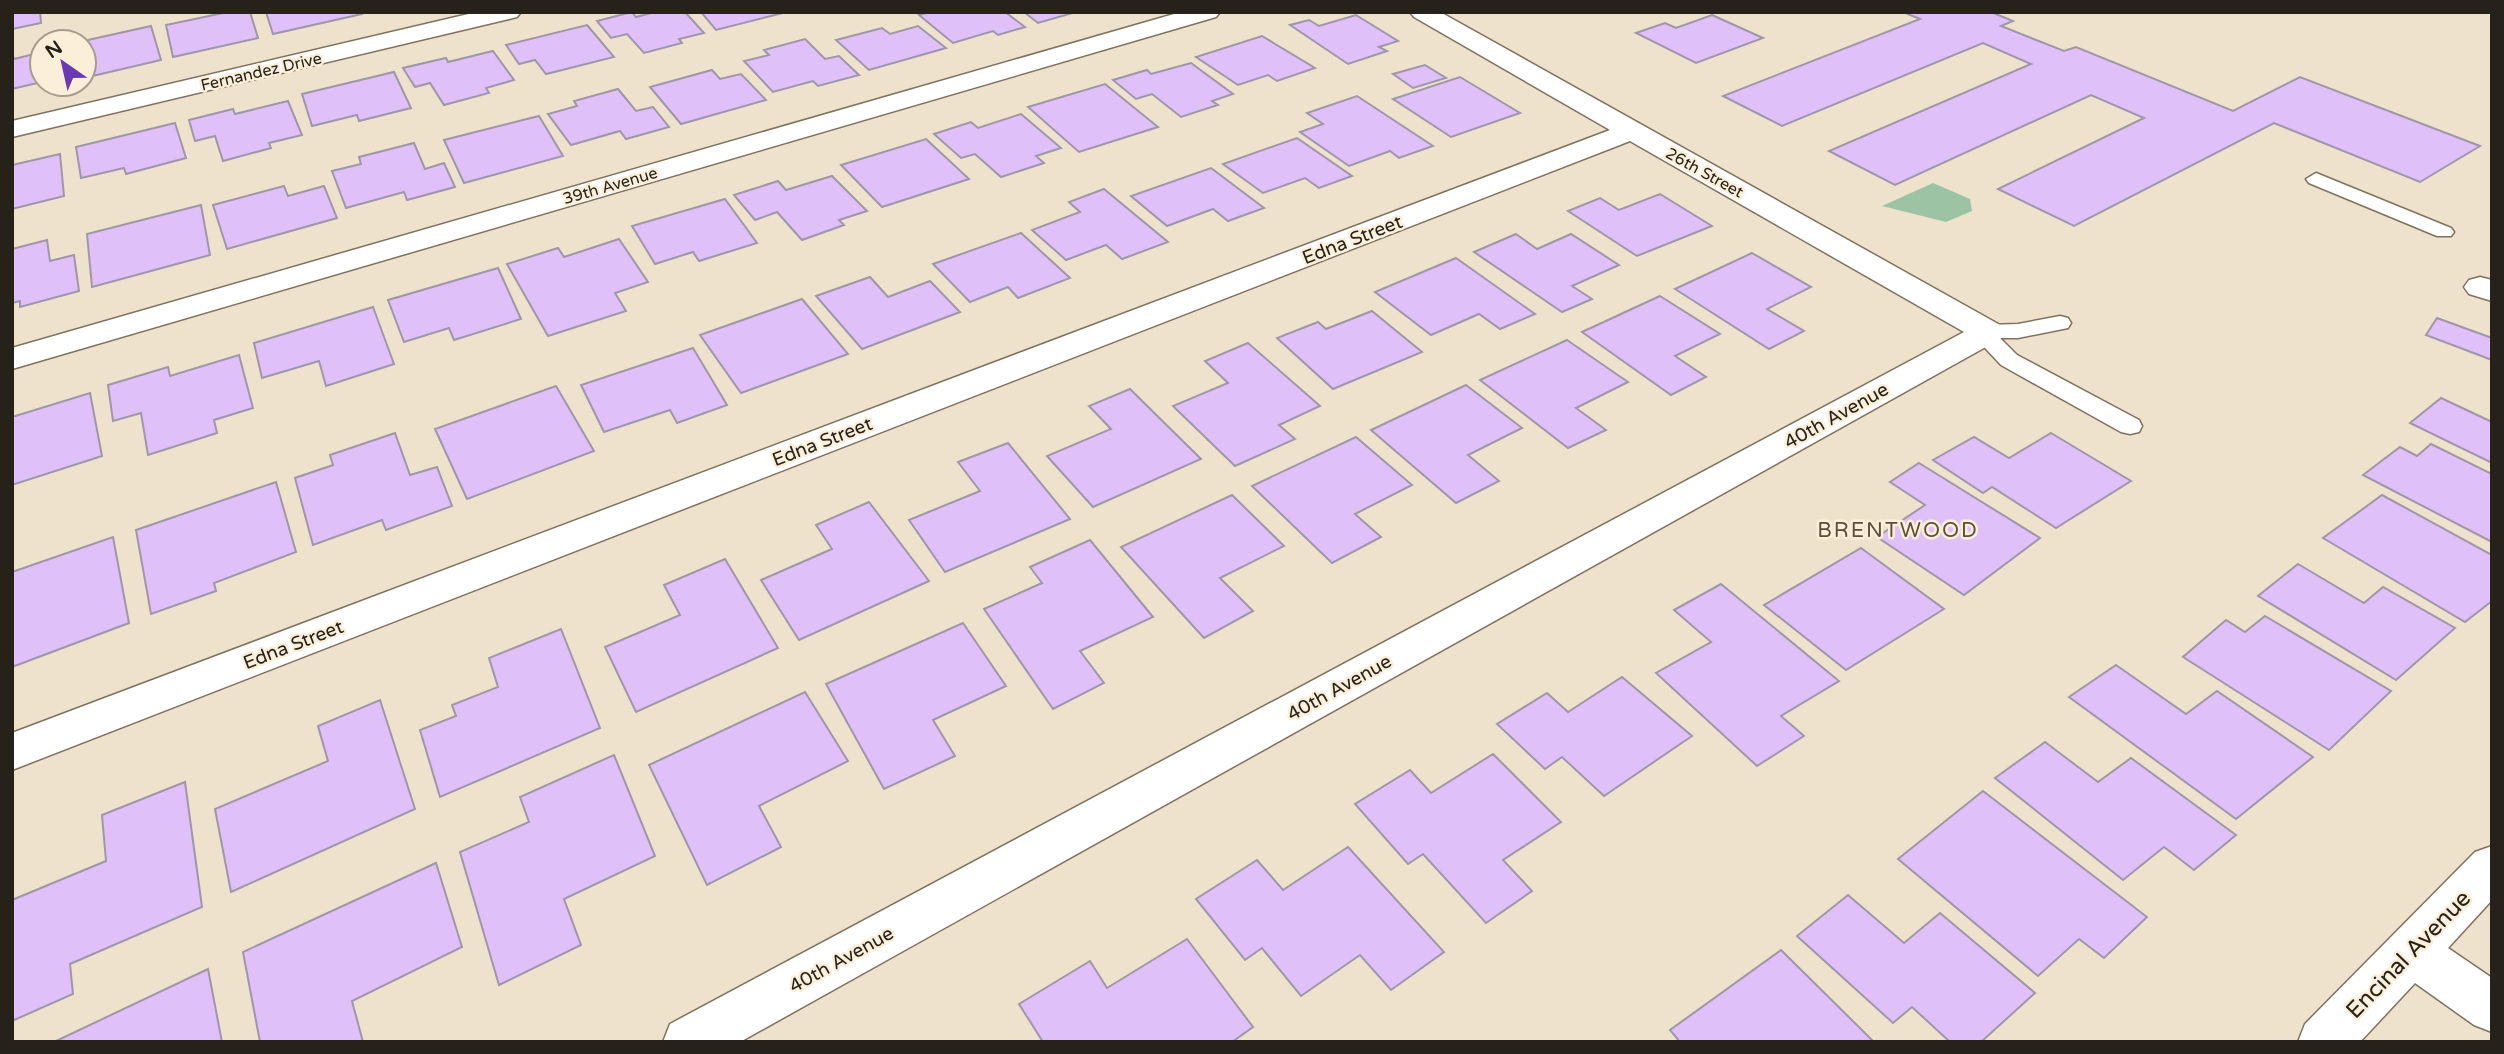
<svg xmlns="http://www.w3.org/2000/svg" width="2504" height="1054" font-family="'Varela Round',sans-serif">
<rect width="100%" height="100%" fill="#efe2cc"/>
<!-- green -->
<path fill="#9bc3a4" d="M1933,183L1970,199L1972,211L1946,222L1882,206Z"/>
<!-- building -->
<g fill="#dfc0f8" stroke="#a096aa" stroke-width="2">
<path d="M12,12H40L41,23L12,29Z"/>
<path d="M228,12H250L258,38L173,57L166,25Z"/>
<path d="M266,12H361L362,14L273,34Z"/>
<path d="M632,12L636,17L655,12H685L704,33L679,39L682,43L644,53L627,34L611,38L597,21Z"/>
<path d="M701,12H787L716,30Z"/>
<path d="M930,12H1005L1025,27L998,35L993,31L953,43L919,15Z"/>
<path d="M1024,12H1076L1038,23Z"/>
<path d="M1903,12H1991L2013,21L2001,26L2064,51L2076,47L2233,111L2300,77L2480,146L2420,182L2274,123L2074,226L1998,189L2144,118L2091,95L1895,185L1829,151L2031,64L1983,43L1782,126L1723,96L1920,19Z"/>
<path d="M1356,15L1398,41L1379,47L1387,51L1348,64L1290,25L1309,20L1319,26Z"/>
<path d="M1712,15L1763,38L1696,63L1636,33L1665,23L1676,28Z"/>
<path d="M587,25L614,57L546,74L535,60L519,64L506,45Z"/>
<path d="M151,26L161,60L84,78V42H79Z"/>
<path d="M918,26L946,48L869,70L836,40L882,28L890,34Z"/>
<path d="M1262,36L1315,68L1277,81L1268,75L1238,85L1196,57Z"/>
<path d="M805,39L825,59L839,56L859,75L818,86L813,81L773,92L744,61L769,55L764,50Z"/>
<path d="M493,51L514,80L486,88L489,93L444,105L430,83L415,87L403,68L446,58L448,62Z"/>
<path d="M42,52V82L12,89V53L14,59Z"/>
<path d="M1191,63L1233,94L1212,101L1218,105L1181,117L1152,94L1136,99L1113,80L1147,70L1151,74Z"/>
<path d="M1425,65L1446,78L1413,88L1393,74Z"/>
<path d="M712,70L720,79L741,74L766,100L681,124L650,87Z"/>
<path d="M394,72L411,108L359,121L357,115L312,126L302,94Z"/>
<path d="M1460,77L1520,113L1451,137L1393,99Z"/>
<path d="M1105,84L1158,127L1079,152L1028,107Z"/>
<path d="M618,89L636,111L653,107L669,127L626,139L620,131L571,145L548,114L577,106L574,101Z"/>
<path d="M1357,96L1433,146L1399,158L1390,151L1349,166L1300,132L1323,124L1307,113Z"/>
<path d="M288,101L302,135L269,143L271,148L223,161L215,136L195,141L189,120L233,109L235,114Z"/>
<path d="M1021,114L1061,148L1036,156L1044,163L1001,177L975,154L961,158L934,134L971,122L978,128Z"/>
<path d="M539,116L563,156L464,183L444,140Z"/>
<path d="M175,123L186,158L126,174L124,168L81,178L76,147Z"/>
<path d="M1297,138L1352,176L1319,188L1305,178L1263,193L1223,164Z"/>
<path d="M926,139L969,179L882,207L841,165Z"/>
<path d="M414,143L425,169L444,163L455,187L407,200L404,192L346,208L332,171L361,164L359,157Z"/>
<path d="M60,154L64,196L12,209V165Z"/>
<path d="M1211,168L1264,208L1228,221L1213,209L1167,226L1131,196Z"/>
<path d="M832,176L867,211L839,220L844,225L802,240L777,212L755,220L734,195L778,181L786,190Z"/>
<path d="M284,186L288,196L324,186L337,218L227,249L213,205Z"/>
<path d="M1104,189L1168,242L1122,259L1106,245L1066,260L1032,230L1080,212L1069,202Z"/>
<path d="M1660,194L1712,226L1637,256L1568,211L1600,198L1619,210Z"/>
<path d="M725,199L757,243L699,261L693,252L655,264L632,226Z"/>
<path d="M201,205L210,255L92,287L87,234Z"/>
<path d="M1021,233L1070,278L1018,298L1008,287L970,302L933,264Z"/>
<path d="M1516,234L1537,249L1571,234L1619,265L1572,286L1592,299L1562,312L1474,252Z"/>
<path d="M619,239L648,282L615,293L626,311L548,336L507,264L558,248L564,257Z"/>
<path d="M47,240L50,261L74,255L79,291L20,307V301L12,303V249Z"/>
<path d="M1752,253L1811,287L1767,309L1804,331L1769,349L1675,289Z"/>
<path d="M1456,258L1535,314L1500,329L1479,314L1431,335L1375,292Z"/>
<path d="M498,268L521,319L454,340L449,328L404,342L388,300Z"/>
<path d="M870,277L888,297L930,281L960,312L862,349L816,296Z"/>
<path d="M1660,296L1720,334L1675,356L1706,377L1671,395L1582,332Z"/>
<path d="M802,299L848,354L741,393L700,335Z"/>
<path d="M373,307L394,364L326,386L319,361L262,378L254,343Z"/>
<path d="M1372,311L1422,352L1333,389L1277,338L1318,322L1326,329Z"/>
<path d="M2437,318L2492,338V360L2426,335Z"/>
<path d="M1567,340L1628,382L1576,408L1606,430L1568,448L1480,380Z"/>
<path d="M1248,343L1320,406L1279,425L1295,439L1235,466L1173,406L1228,383L1205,361Z"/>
<path d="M693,348L727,405L677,423L670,410L604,432L581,385Z"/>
<path d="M239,355L253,408L214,420L217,433L148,455L141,413L113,421L108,385L168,367L170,376Z"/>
<path d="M1466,385L1522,428L1468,455L1499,481L1456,503L1371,430Z"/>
<path d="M556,386L594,451L467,499L435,429Z"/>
<path d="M1130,389L1201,459L1093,507L1047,456L1111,429L1089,406Z"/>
<path d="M90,393L102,456L12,485V417Z"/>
<path d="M2441,398L2492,422V463L2410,423Z"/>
<path d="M395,433L410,475L437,467L452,506L386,530L382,520L313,545L295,478L333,465L330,455Z"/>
<path d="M2051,433L2131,481L2056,528L1992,487L1983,493L1933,460L1974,437L2009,458Z"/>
<path d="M1356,437L1412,485L1355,514L1381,537L1332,563L1252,486Z"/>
<path d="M1008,443L1070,519L945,572L909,520L980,491L958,462Z"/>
<path d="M2431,444L2492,474V542L2363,475L2400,447L2417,456Z"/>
<path d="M1919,463L2040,538L1964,595L1877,537L1925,505L1890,482Z"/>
<path d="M276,482L296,552L214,583L216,591L151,614L136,530Z"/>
<path d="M1232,495L1284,546L1220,578L1253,611L1204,638L1121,547Z"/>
<path d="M2382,495L2492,555V601L2465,622L2323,538Z"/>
<path d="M869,502L929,581L799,640L761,580L832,549L816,525Z"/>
<path d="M113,537L129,623L12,667V572Z"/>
<path d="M1090,540L1153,617L1080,651L1104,683L1053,709L984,609L1042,583L1030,567Z"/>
<path d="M1861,548L1944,609L1846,670L1764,605Z"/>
<path d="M725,559L778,648L636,712L605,647L680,615L664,585Z"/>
<path d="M2298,564L2364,603L2383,587L2455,628L2396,680L2258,596Z"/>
<path d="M1721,584L1839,681L1781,716L1804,736L1757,766L1656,673L1711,642L1674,610Z"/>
<path d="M2265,616L2391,691L2329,750L2183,657L2226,620L2245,632Z"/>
<path d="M963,623L1006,686L933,720L955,756L884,789L826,684Z"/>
<path d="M561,629L600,728L440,797L420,730L456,716L452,705L498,687L489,658Z"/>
<path d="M2116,665L2186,714L2217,691L2313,757L2236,819L2069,697Z"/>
<path d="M1622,677L1692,736L1604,796L1562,757L1545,769L1497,724L1547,693L1568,712Z"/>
<path d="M805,692L848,761L759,806L781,847L707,885L649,765Z"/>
<path d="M380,700L415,809L231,892L215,809L328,761L318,726Z"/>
<path d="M2045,742L2098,782L2131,758L2236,835L2194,870L2164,847L2123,880L1995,778Z"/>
<path d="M1493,754L1561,822L1503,860L1532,891L1486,923L1423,854L1408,864L1355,804L1410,770L1431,793Z"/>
<path d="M614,755L655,856L564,899L581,945L499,985L460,852L529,822L520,797Z"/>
<path d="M185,782L202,907L70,964L73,994L12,1021V900L106,861L102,815Z"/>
<path d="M1983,791L2147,917L2104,958L2079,939L2038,976L1898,859Z"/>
<path d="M1348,847L1444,952L1391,990L1360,955L1301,996L1262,948L1245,960L1196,899L1257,860L1283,890Z"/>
<path d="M436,863L462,947L352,1001L363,1042H260L243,952Z"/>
<path d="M1848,895L1904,943L1940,913L2035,993L1981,1042H1950L1912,1007L1893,1023L1797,936Z"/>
<path d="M1187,939L1253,1027L1232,1042H1043L1019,1004L1090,961L1107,988Z"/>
<path d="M1781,950L1874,1042H1680L1670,1030Z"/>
<path d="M208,969L222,1042H54Z"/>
</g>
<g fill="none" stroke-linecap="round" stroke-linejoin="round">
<defs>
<g id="service">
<path d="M2316,173L2451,228L2454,232L2451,236H2437L2309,183L2306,179Z"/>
<path d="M2060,316L2068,318L2071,323L2068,328L2018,338H2000L2017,355L2139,420L2142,426L2139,432L2130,434L2121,432L2001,365L1972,334L1975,329L1988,325L2018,324Z"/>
</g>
<g id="minor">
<path d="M477,12H521L517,17L509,19L12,137V121Z"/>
<path d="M1181,12H1220L1216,17L12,369V348Z"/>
<path d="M1410,12H1440L2000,325L2004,332L2000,339L740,1042H663L670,1024L1964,332L1630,141L12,770V733L1610,130L1414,17Z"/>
<path d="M2480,277L2492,280V301L2469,294L2464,287L2469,280Z"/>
<path d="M2492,846V900L2448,948L2492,978V1032L2474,1025L2415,983L2360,1042H2298L2305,1024L2475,852Z"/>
</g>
</defs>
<!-- service casing -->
<use href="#service" stroke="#7e725f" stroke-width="3"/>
<!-- minor casing -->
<use href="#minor" stroke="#7e725f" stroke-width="3"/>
<!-- service -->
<use href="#service" fill="#fff" fill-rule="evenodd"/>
<!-- minor -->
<use href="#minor" fill="#fff" fill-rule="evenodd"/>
</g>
<g text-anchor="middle" stroke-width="5" stroke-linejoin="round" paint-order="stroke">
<!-- far-street labels -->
<g font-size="16" fill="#262119" stroke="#fcefd9">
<text transform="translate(261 71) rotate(-13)" y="6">Fernandez Drive</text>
<text transform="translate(1705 172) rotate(29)" y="6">26th Street</text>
<text transform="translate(610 185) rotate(-16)" y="6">39th Avenue</text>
</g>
<!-- street labels -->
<g font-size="19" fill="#262119" stroke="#fcefd9">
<text transform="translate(1352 239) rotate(-21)" y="7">Edna Street</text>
<text transform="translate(1836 415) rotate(-29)" y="7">40th Avenue</text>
<text transform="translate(822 441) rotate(-21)" y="7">Edna Street</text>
<text transform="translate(293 644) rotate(-21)" y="7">Edna Street</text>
<text transform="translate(1339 687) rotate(-29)" y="7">40th Avenue</text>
<text transform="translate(841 959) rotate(-29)" y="7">40th Avenue</text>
</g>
<!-- neighbourhood labels -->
<g font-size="21" letter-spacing="2" fill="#5a4f3d" stroke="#fcefd9">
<text x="1898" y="537">BRENTWOOD</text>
</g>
<!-- near-street labels -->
<g font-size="23" fill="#262119" stroke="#fcefd9">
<text transform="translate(2408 954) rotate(-46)" y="8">Encinal Avenue</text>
</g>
</g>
<!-- border -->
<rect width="2504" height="1054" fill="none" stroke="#262119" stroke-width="28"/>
<!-- north arrow -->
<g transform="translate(63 63) rotate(326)"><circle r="33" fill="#fcefd9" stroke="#a69d8c" stroke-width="2"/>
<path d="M0-5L12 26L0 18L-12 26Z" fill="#6b39b1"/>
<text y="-10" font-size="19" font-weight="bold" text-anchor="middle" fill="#262119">N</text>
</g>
</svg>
